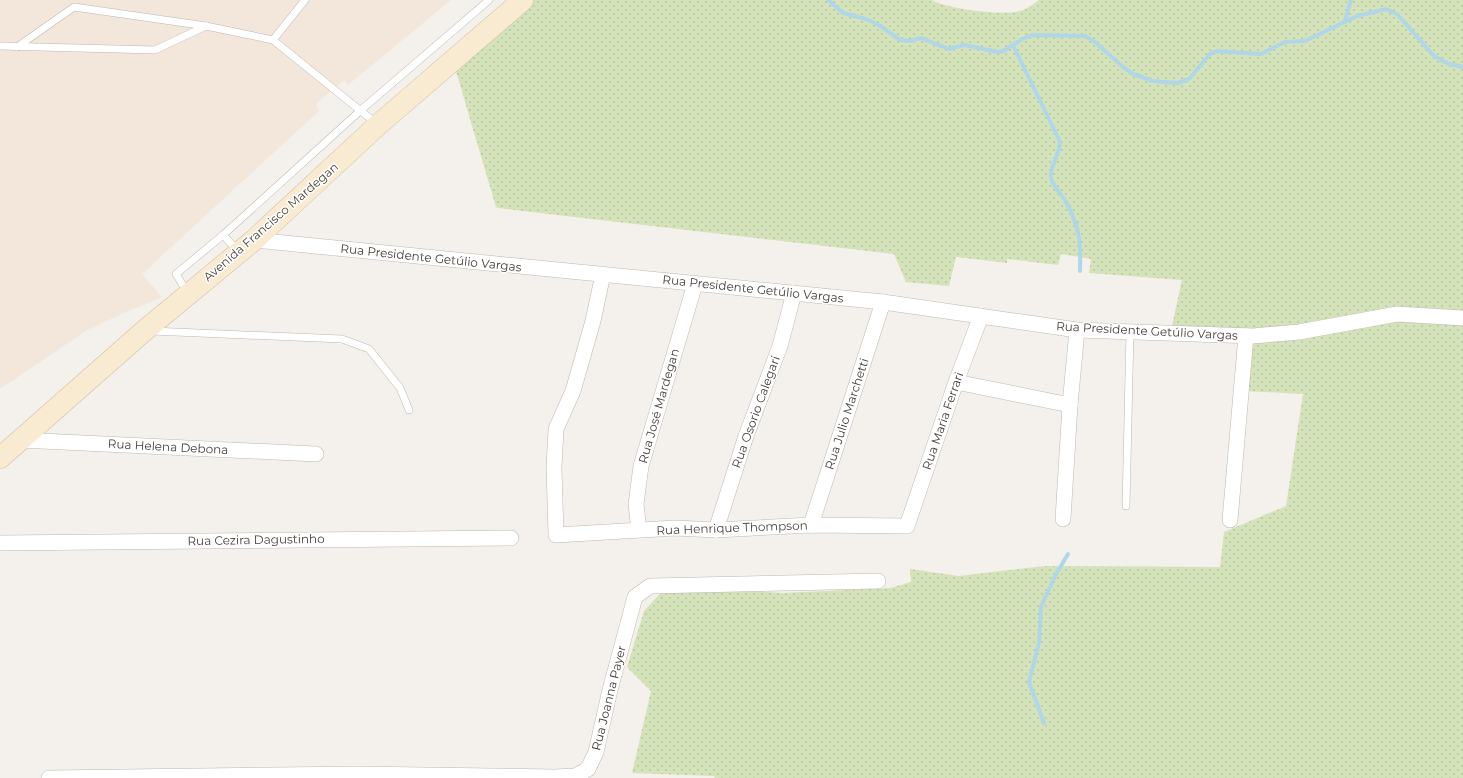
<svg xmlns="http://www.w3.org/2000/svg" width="1463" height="778" font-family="Montserrat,sans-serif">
<defs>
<pattern id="grass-dots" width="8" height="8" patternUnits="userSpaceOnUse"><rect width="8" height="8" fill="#d4e3ba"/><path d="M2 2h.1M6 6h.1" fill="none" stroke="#b7c4a1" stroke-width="1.8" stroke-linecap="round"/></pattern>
</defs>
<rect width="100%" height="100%" fill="#f4f1ec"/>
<!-- commercial -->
<path fill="#f3e6da" d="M0,0H451L348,85L344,80L316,104L319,111L142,274L162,297L117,316L86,331L0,389Z"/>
<!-- grass -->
<path fill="url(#grass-dots)" d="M533,0H932C947,9 1007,17 1023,10C1029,8 1034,3 1039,0H1463V778H715L714,776L632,773L651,691L627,667L644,611L667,586L783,593L890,588L911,582L910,569L959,576L1044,566L1220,567L1224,532L1286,506L1303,394L1244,391L1248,328L1171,330L1182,280L1089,273L1091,259L1061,254L1058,265L1007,259V263L956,257L949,286L906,282L894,254L498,208L496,207L455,68Z"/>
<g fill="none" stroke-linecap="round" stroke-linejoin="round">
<!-- stream -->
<g stroke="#b0d6e9" stroke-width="4">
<path d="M828,0L843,13L866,19L879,25L900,40L910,41L921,38L949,49L964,45L998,52L1003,51L1021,40L1032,35L1085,36L1095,42L1123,67L1133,74L1153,81L1177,83L1189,79L1210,54L1216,51L1261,54L1285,42L1305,41L1357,16L1386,9L1397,14L1434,56L1449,64L1463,67"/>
<path d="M1345,20L1351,0"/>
<path d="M1013,45L1060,142C1060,154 1049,168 1051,178C1053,187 1062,194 1066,202C1080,228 1081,242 1080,271"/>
<path d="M1044,723L1029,682L1039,643L1041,607L1055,576L1068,554"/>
</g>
<defs>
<g id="lane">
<path d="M273,40L377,124"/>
<path d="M0,46L155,50L206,26"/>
<path d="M17,47L74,7L206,26L273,40L305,0"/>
<path d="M223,235L238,251"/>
<path d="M187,292L176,274L223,235L361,110L489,0"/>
<path d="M152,331L342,339L369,349L400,388L409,410"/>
<path d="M1126,506L1130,331"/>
</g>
<g id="street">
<path d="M254,240L883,302L1077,330L1253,336L1299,332L1397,314L1463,318"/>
<path d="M603,274L593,321L573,391L556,429L554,467L556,535L675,528L716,530L811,525L907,526L956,382L981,316"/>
<path d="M956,382L1070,405"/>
<path d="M20,440L316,454"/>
<path d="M1063,519L1070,405L1077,330"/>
<path d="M1230,520L1246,336"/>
<path d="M811,525L883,302"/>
<path d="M639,530L636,504L641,466L695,284"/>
<path d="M716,530L746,436L780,346L794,293"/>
<path d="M0,543L511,538"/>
<path d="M49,778L357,774L555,777L575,776L588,769L596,752L610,690L635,597L650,586L878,581"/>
</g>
<path id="secondary" d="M0,458L144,331L254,240L378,125L523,0"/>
</defs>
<!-- lane casing -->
<use href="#lane" stroke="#beb7af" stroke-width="8"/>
<!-- street casing -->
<use href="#street" stroke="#beb7af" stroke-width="16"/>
<!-- secondary casing -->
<use href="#secondary" stroke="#cebea1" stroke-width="22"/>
<!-- lane -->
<use href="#lane" stroke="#fff" stroke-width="7"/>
<!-- street -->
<use href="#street" stroke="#fff" stroke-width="15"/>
<!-- secondary -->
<use href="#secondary" stroke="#f9ebd1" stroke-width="21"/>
</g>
<g text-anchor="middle" stroke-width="3" stroke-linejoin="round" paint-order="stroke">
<!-- street labels -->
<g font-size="12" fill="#47413a" stroke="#fff">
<text transform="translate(271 222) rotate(-41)" y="4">Avenida Francisco Mardegan</text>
<text transform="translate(431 258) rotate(6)" y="4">Rua Presidente Getúlio Vargas</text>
<text transform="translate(753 289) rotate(6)" y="4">Rua Presidente Getúlio Vargas</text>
<text transform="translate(1147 331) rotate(3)" y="4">Rua Presidente Getúlio Vargas</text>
<text transform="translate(659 406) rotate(-74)" y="4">Rua José Mardegan</text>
<text transform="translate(756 412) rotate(-70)" y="4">Rua Osorio Calegari</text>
<text transform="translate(847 414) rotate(-72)" y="4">Rua Julio Marchetti</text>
<text transform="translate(943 421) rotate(-71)" y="4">Rua Maria Ferrari</text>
<text transform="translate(168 447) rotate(3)" y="4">Rua Helena Debona</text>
<text transform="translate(732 528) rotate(-2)" y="4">Rua Henrique Thompson</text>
<text transform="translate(256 540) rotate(-1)" y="4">Rua Cezira Dagustinho</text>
<text transform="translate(609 698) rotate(-76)" y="4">Rua Joanna Payer</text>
</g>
</g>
</svg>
